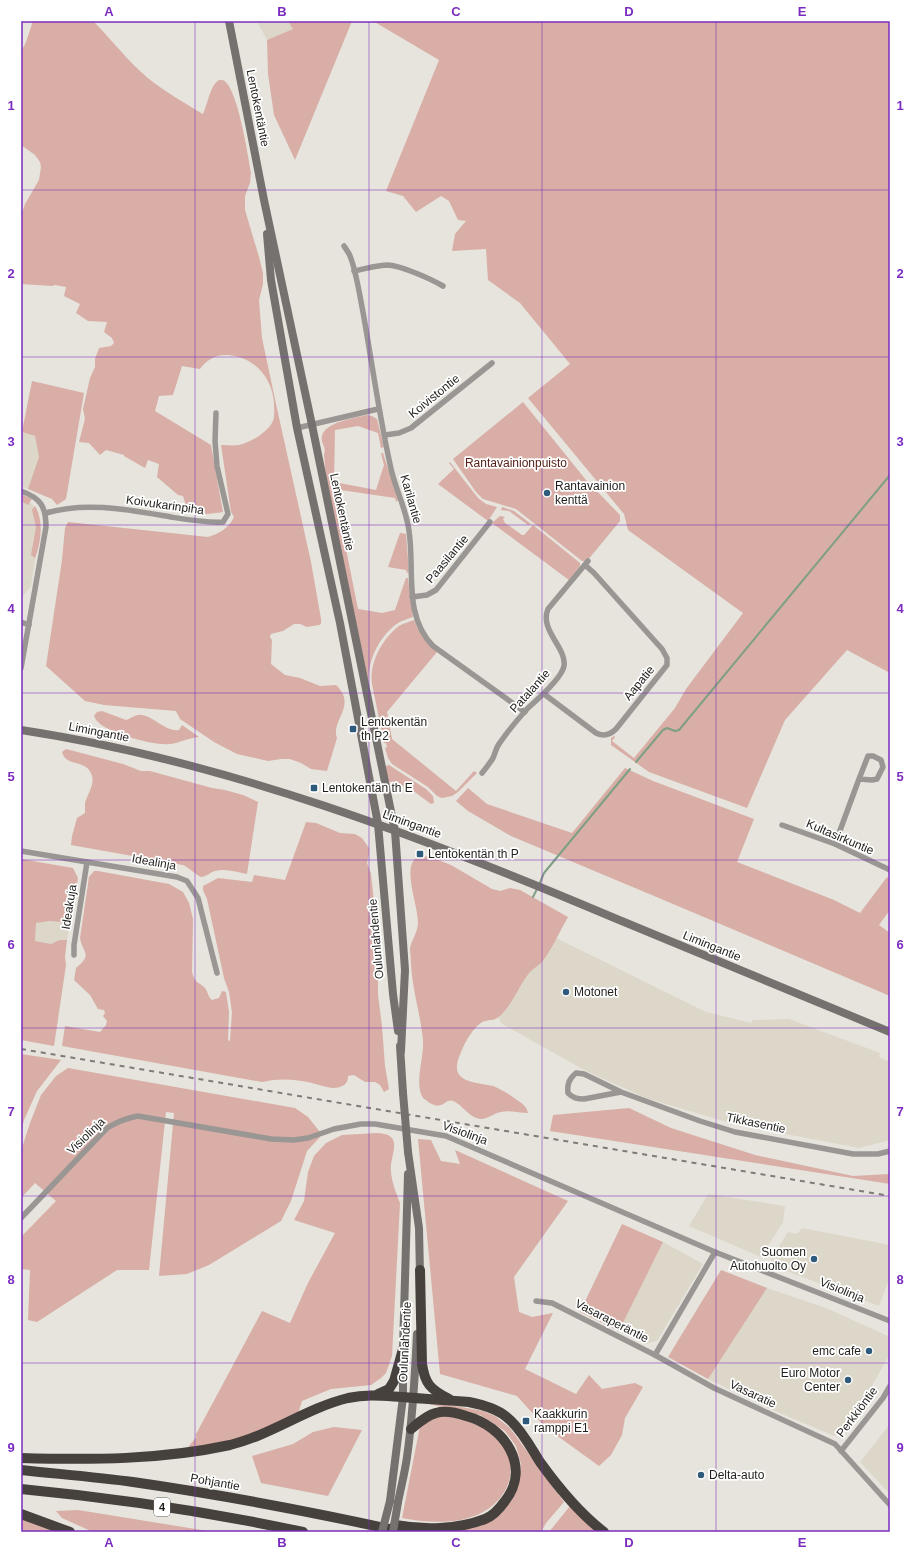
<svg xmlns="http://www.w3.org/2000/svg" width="911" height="1553" font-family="Arial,sans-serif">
<rect width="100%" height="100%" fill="#e6e4dc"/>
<!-- built -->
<g fill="#dcd7c9">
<path d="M272,21H288L293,29L267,40L258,23Z"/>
<path d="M21,422L23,423L22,432L35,436L39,457L28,489L21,486Z"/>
<path d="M21,497L29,501L35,507L40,528L31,586L21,598Z"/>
<path d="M50,921L70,923L67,940H59L51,944L35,941L36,923Z"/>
<path d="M550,935L706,1012L751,1023L753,1020L789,1019L880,1053L879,1057L890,1062V1140L859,1148L738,1125L706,1116L646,1098L586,1071L502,1024L499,1019L498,1011Z"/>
<path d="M708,1194L785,1206L783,1222L761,1257L689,1226Z"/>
<path d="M802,1228L890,1245V1277L879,1306L768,1264L788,1232L797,1234Z"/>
<path d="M663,1242L703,1264L657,1341L645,1344L619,1331Z"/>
<path d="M767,1288L826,1308L890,1337V1354L865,1398L834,1436L768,1408L708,1379Z"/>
<path d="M890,1424V1494L860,1462Z"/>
</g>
<!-- green -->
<g fill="#d8aea6">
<path d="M33,21H93C109,37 123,55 140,71C158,88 180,100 201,113L203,114C207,105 209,93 214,85C234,55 249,163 251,172L250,183L245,196V210L259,257L263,273V284L259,300L262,338L276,404L311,562L321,619V624L319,625L307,627L300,624H294L283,631L271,634L270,637L272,640L271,664L285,675L300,678L320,686L336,685C358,706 330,721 337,738L327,771L311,769L301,763L290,759H281L268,761L237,754L214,742L180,719L176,711L104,705L85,701L46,666L62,560L65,528L68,522L208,537C220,533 228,529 234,517L231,512L221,445C226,445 233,446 239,445C250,443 268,432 273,421C275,416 274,408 274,403C272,377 254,357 228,355C216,354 206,360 200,369L182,366L173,395L159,396L155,411L211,445L223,512C210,514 198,516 187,509L183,496L178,495L157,477L159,464L148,460L145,468L124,456V455L106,450L100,455L89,443L79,442L85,419L83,409L90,378L95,367V359L99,348L111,346L114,343L112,338L104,332L107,322L88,321L76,313L80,304L64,296L66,287L55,285L52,286L21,284V216L25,204L39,180L41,167L40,162L35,155L21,145V52L26,42Z"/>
<path d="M288,21H352L295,160L274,115L268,74L267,40L293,29Z"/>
<path d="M373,21H890V673L847,650L785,720L747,808L649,772L611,745V738L614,736L615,737L612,741L634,758L675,708L686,689L743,613L628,530L624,514L528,398L570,364L520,303L488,280L486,249L452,251L455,234L466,221L458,220L449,201L441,196L416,212L403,196L386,191L439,60Z"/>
<path d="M32,381L84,393L66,499L57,505L52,499L28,489L39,457L35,436L22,432Z"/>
<path d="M523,402L586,480L620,515V521L587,561H582L516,509L483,499L476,492L453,459Z"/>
<path d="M367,415L372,416L377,419L384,447L381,448L378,433L358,426L335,430L334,482L376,490L384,465L381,453H383L398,500L396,502L395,498L334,489L358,609L382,613L395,610L406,578H408L413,617C408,619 403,620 398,623C379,636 366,663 369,686L326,479L324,454C327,447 320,443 322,436C325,422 355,418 367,415Z"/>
<path d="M450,462L478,498L486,504L497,507L488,521L438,484L454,469L449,463Z"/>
<path d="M21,494L32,499L28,505L21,501Z"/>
<path d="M35,506C44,520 41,543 35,558L31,555L36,527L32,510Z"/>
<path d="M502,507L514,511L531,524L528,525L509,511L501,510Z"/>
<path d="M500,516L505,517L503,519L505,523L522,535H524L533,525L580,563V566L569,580L492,523Z"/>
<path d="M400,533L406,534L409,572L407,573L406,570L388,567Z"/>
<path d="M414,620C419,633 426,643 437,652L387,712L392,739L456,791L474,771L477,773L458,792L452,796L442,798L437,796L428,787L392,764L388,758L385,748L387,747L386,743H384L372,684C369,663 382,639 399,626C404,623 409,622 414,620Z"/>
<path d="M102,711L126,720C131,719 135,714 141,715C154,716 165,732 179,730L182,725L199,737C187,738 180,743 170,744C154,746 107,733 97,721C96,720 95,718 94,716L97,712Z"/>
<path d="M66,749L123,764L141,771H150L212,788L225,790L243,795L258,802L247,874C237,872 225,868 215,871C211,872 206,877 201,877C199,877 188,867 183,865L71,845L72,836L77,818L85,813C85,810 85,806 85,803C88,793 96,783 91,773C84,759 66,767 62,752Z"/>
<path d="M389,765L426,789L433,796L434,803L431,804L408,787L387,781L385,766Z"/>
<path d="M625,768L653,781L754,819L737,862L834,900L860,913L887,877L890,879V910L879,925L890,933V996L666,901L511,836L468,811L456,801L468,788L487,804L572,833Z"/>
<path d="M306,822L316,823L340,833L355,834L362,838L369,848V854L367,863L371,874L375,911L378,960V995L382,1026L385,1066L389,1089L384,1092L380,1085L375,1082H365L354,1075L348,1076C348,1080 347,1084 342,1086C332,1091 322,1085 312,1083C296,1079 278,1078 262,1082L62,1046L65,1026L100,1032L106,1025L107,1021L103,1016L105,1013L104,1010L98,1009L90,995L74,980L76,968C93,954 83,954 80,938L89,877L94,871H98L169,884L183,892L189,903L193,919L192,972C195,984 198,981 205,988C208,992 208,997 212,1000L219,998L222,991L226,992L229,1012L228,1040L230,1041L232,1012L229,992L224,978L207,899L203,890V886L218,878L252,882L254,875L285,880Z"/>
<path d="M428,856L451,865L492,889L500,891L510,888L520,890L568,917C560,931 552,949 542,962C539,965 534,968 530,972C519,985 514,1002 501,1015C494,1022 489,1019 482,1022C470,1030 462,1048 458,1060C451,1084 479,1082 493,1086C502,1090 509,1094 517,1100C522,1103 527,1107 528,1113C520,1113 509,1110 501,1112C494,1113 488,1119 481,1119C469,1118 463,1105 453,1101C444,1098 444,1112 428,1102C428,1101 424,1099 423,1098C414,1085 424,1057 423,1041C421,1015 412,990 411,963C411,959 410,953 410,948C412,939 418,932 418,922C418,907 404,871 414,860C418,856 423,857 428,856Z"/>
<path d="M21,859L73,868L78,878L70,923L50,921L36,923L35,941L51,944L59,940H67L65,957L66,965L54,1046L21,1040Z"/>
<path d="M21,1054L61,1060L37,1091L24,1120L21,1132Z"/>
<path d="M68,1068L295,1108L308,1117L320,1132V1137L307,1151L291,1201L281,1221L209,1265L187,1274L159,1276L174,1113L166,1112L149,1270H117L37,1322L28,1320L30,1270L21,1269V1237L56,1201L35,1183L21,1198V1151L30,1123L41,1095L56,1076Z"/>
<path d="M629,1108L671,1128L755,1155L853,1176L890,1174V1184L550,1131L553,1115Z"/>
<path d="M377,1133C406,1134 389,1155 391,1172C392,1183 396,1193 400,1203L392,1356L386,1373L381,1378L371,1385L331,1389L302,1401L298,1414L243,1438L186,1450L197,1436H195L262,1311L290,1323L308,1283L335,1233L294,1220L304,1201L308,1172L314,1156L326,1143L342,1135Z"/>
<path d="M418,1139L431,1140L441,1161L460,1164L455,1150L568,1201L514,1277L519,1312L532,1317L553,1313L525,1369L576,1394L589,1375L602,1389L635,1383L643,1387L625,1418L622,1435L611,1455L599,1466L545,1427L517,1396L440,1374Z"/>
<path d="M622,1224L663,1242L619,1331L580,1312Z"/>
<path d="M721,1270L767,1288L708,1379L668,1357Z"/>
<path d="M424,1403H439L483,1411L495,1416L510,1428L564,1502L546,1523L541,1532H424L499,1514L512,1498L519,1482L521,1464L516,1446L505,1431L480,1415Z"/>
<path d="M448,1416C464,1419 480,1423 493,1434C521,1458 514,1495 483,1512C460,1525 427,1523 402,1518L420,1426L434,1417Z"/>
<path d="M334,1427L362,1430L328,1496L261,1483L252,1456L293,1444L313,1432Z"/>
<path d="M570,1506L597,1532H549Z"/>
<path d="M78,1510L214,1532H93L62,1518L56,1511Z"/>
<path d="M21,1518L60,1532H21Z"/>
</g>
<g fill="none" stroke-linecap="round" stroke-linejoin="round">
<!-- stream -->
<g stroke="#7f9f85" stroke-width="2">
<path d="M636,762L663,730L667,728L675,731L679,730L890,475"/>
<path d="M539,885L544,873L630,769"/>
<path d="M533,897L537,889"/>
</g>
<!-- minor -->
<g stroke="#999694" stroke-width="5.5">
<path d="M344,246C346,249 349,253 350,256C356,270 360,297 363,312C372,363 379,414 390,464C394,487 406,507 409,531C415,569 403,616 433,646L525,712"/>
<path d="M354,271C365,269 377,265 388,265C402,266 431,279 443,286"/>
<path d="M297,428L378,409"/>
<path d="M385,435L399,433L411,428L492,363"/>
<path d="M21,491C41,498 46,507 46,527L21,668"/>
<path d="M46,513C86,501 130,510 171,517C189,520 206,523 223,522L228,514L217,466L215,441L216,413"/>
<path d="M412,597L427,595L436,590L490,522"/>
<path d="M21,622L29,625"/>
<path d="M544,694L596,733C604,737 610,735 616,729L667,665V658L662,649L594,573L585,565"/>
<path d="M482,773C486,768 490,763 493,758C495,754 496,748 499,744C507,732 518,719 528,708C537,700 562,678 564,666C567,648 539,630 548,609L588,561"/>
<path d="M782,825L835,844L890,870"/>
<path d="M835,844L859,779L872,780L877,779L883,767L881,760L873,756H868L859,779"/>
<path d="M21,851L177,877L187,881L198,898L217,973"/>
<path d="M74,955V945L87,862"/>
<path d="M621,1092L584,1099C577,1099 573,1098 568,1093C567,1084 569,1079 576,1073L584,1074L621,1092L700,1121L735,1132L853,1154H878L890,1151"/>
<path d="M21,1218L107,1128C117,1122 126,1118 138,1116L271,1139L294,1140L308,1138L334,1129L361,1124H375L446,1136L715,1252L890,1321"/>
<path d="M536,1301L552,1303L655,1355L715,1252"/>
<path d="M655,1355L714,1388L835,1444L890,1505"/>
<path d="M841,1451L883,1398L890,1386"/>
</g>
<!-- secondary -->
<g stroke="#75716e" stroke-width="8">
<path d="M229,21L264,200L312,425L395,831L405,970L401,1051"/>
<path d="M267,234L271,280L297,428L340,623L378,824L393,994L398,1031"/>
<path d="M21,730C225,761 423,837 612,917C704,956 797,994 890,1032"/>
<path d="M400,1046L403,1093"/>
<path d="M408,1152L419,1228L420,1275"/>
<path d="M390,1501L403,1397V1349L408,1174"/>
<path d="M398,1502C401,1487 405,1472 407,1457C413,1416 415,1375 417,1334"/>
</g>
<!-- motorway -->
<g stroke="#46413d" stroke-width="10">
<path d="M420,1270L422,1364C425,1384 430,1389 449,1399"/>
<path d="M378,1394L389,1389L394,1381L403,1349"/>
<path d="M21,1458C91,1460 161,1460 230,1445C271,1435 307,1408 348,1398C367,1394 384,1396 402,1397C424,1399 447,1400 469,1402C483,1405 499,1409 510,1420C523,1432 531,1448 540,1462C558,1487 579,1513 604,1532"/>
<path d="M21,1470C58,1474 96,1477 133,1482C223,1495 313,1512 403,1532"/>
<path d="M21,1489C115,1498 210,1512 303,1532"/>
<path d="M21,1514L70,1532"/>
<path d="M395,1525C423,1530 457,1530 485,1519C493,1516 500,1508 505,1501C532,1466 504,1426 466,1416C457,1413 446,1410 436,1413C427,1415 418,1423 411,1429"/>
</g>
<!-- rail -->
<path stroke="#7e7c77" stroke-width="2" stroke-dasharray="5 5" stroke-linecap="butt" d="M21,1049L890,1196"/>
<!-- secondary-bridge -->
<g stroke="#75716e" stroke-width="8">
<path d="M403,1093L408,1152"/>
<path d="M382,1532L390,1501"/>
<path d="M393,1532L398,1502"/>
</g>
</g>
<!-- grid -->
<path fill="none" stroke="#7b2cbf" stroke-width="1" stroke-opacity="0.55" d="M195,21V1532M369,21V1532M542,21V1532M716,21V1532M21,190H890M21,357H890M21,525H890M21,693H890M21,860H890M21,1028H890M21,1196H890M21,1363H890"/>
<!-- markers -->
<g fill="#2e5b7b" stroke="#fff" stroke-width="1.5">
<circle cx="547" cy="493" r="4"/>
<rect x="349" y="725" width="8" height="8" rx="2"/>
<rect x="310" y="784" width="8" height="8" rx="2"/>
<rect x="416" y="850" width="8" height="8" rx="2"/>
<circle cx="566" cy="992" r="4"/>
<circle cx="814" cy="1259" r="4"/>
<circle cx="869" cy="1351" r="4"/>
<circle cx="848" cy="1380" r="4"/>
<rect x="522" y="1417" width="8" height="8" rx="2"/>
<circle cx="701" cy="1475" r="4"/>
</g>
<g text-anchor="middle" stroke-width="3.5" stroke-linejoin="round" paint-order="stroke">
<!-- shield labels -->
<rect fill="#fff" stroke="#636260" stroke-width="1" x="154" y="1498" width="16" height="18" rx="3"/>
<g font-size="11" font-weight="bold" fill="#201f1c">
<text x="162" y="1511">4</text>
</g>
<!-- street labels -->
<g font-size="12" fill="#201f1c" stroke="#fff">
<text transform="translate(258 108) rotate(79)" y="4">Lentokentäntie</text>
<text transform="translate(434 396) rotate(-39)" y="4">Koivistontie</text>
<text transform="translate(411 499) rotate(74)" y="4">Karilantie</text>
<text transform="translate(165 505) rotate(8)" y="4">Koivukarinpiha</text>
<text transform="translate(342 512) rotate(78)" y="4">Lentokentäntie</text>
<text transform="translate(447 559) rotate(-50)" y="4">Paasilantie</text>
<text transform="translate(639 683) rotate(-51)" y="4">Aapatie</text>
<text transform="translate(530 691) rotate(-48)" y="4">Patalantie</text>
<text transform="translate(99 732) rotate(11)" y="4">Limingantie</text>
<text transform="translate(412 824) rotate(20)" y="4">Limingantie</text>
<text transform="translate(840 837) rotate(23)" y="4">Kultasirkuntie</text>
<text transform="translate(154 862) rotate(10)" y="4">Idealinja</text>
<text transform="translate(69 907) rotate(-81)" y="4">Ideakuja</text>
<text transform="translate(376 939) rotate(-95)" y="4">Oulunlahdentie</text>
<text transform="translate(712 946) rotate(22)" y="4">Limingantie</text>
<text transform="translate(756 1123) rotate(12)" y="4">Tikkasentie</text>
<text transform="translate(465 1133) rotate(20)" y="4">Visiolinja</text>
<text transform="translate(86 1136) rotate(-44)" y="4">Visiolinja</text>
<text transform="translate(842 1290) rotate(22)" y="4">Visiolinja</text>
<text transform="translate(612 1321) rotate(27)" y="4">Vasaraperäntie</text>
<text transform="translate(405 1342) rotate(-87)" y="4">Oulunlahdentie</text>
<text transform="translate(753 1394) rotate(25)" y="4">Vasaratie</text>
<text transform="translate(857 1412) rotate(-53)" y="4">Perkkiöntie</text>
<text transform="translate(215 1482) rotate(10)" y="4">Pohjantie</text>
</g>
<!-- park labels -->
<g font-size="12" fill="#572119" stroke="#fff">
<text x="516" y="467">Rantavainionpuisto</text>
</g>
<!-- poi labels -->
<g font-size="12" fill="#201f1c" stroke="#fff" text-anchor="start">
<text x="555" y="490">Rantavainion<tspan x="555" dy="14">kenttä</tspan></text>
<text x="361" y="726">Lentokentän<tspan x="361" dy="14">th P2</tspan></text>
<text x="322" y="792">Lentokentän th E</text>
<text x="428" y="858">Lentokentän th P</text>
<text x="574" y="996">Motonet</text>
<text x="806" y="1256" text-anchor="end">Suomen<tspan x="806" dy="14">Autohuolto Oy</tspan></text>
<text x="861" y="1355" text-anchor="end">emc cafe</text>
<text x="840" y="1377" text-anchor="end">Euro Motor<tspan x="840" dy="14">Center</tspan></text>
<text x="534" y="1418">Kaakkurin<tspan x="534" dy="14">ramppi E1</tspan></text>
<text x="709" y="1479">Delta-auto</text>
</g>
</g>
<!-- border -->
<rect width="911" height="1553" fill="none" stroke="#ffffff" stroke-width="44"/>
<rect x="22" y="22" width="867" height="1509" fill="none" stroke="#7b2cbf" stroke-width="1.5"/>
<g font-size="13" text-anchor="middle" font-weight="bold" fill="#7b2cbf">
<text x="109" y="16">A</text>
<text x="282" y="16">B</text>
<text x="456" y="16">C</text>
<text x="629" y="16">D</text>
<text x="802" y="16">E</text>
<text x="11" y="110">1</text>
<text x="900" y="110">1</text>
<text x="11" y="278">2</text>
<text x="900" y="278">2</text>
<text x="11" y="446">3</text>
<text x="900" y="446">3</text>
<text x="11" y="613">4</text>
<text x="900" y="613">4</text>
<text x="11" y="781">5</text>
<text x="900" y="781">5</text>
<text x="11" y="949">6</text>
<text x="900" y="949">6</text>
<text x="11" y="1116">7</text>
<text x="900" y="1116">7</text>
<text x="11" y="1284">8</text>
<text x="900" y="1284">8</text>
<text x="11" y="1452">9</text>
<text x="900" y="1452">9</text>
<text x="109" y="1547">A</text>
<text x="282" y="1547">B</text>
<text x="456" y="1547">C</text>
<text x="629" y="1547">D</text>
<text x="802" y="1547">E</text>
</g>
</svg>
